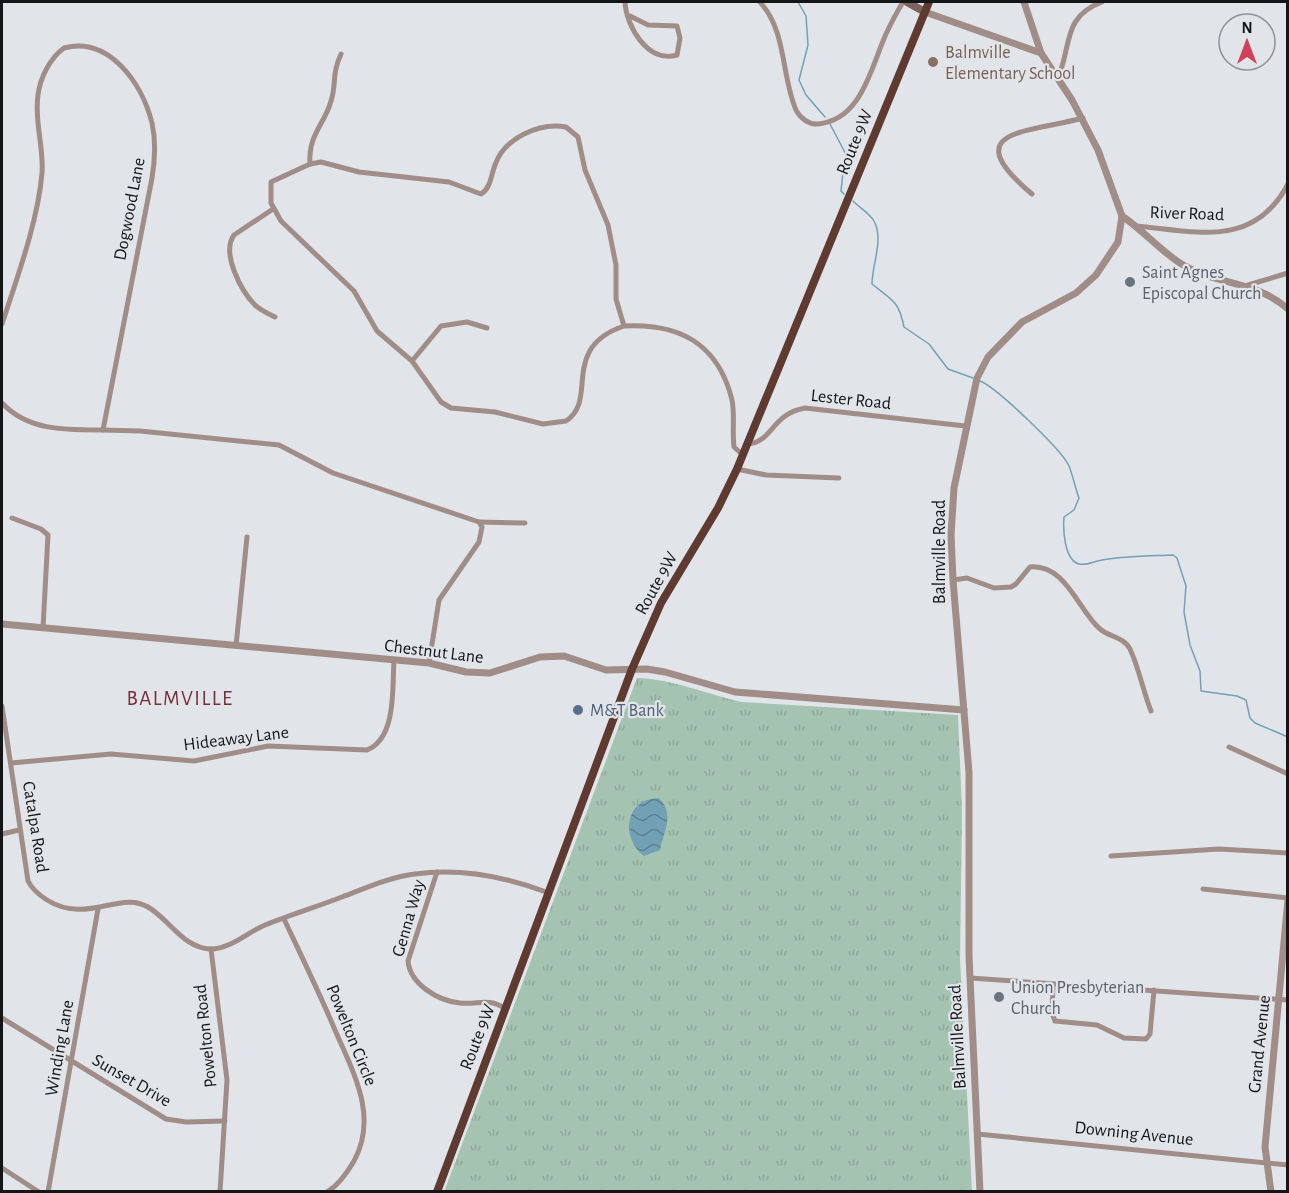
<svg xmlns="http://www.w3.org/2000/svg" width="1289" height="1193" font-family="'Alegreya Sans',sans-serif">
<defs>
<pattern id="grass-tufts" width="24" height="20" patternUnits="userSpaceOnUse" patternTransform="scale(1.5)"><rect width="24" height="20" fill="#a5c3b1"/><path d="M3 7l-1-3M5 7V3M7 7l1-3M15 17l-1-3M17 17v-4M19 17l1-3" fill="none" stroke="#8da798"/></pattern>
<pattern id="water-waves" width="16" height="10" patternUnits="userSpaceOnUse" patternTransform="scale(1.5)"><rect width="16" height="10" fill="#72a1b5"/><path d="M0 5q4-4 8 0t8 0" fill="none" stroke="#5c8292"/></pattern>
</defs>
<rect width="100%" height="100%" fill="#e1e4e8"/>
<!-- grass -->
<path fill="url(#grass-tufts)" d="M637,678C673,679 706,694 742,702L958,715L962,811L960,959L972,1191L444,1192Z"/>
<!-- water -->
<path fill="url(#water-waves)" d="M659,798C675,814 664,831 660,850L644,856C620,838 625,798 659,798Z"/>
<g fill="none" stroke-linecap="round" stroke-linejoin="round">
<!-- stream -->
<g stroke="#72a1b5" stroke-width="1.5">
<path d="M798,2L806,16L808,45L799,80L806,95L825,117"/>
<path d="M830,124L850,162L843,172L841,191L844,194"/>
<path d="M853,201C859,207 871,215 874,221C884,239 872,265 872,284C892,300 899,301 904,327L929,344L948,369L973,378"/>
<path d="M980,381C996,387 1062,450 1069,466C1073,476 1075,487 1079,498L1074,510L1064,517C1063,529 1064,560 1079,564C1087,566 1094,561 1102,560C1125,556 1150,556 1173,555L1177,558L1186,586L1184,612L1190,645L1200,671L1201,691L1237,696L1246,700L1250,718L1255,723L1288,737"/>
</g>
<!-- minor -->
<g stroke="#a18d87" stroke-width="5">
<path d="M625,2C626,26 648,64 677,55L680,38L677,26L648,25L630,16"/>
<path d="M760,2C787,32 781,75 796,110C800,118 809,125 818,124C862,120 871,67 886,34C891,23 897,12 903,2"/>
<path d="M1058,78C1072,45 1062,17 1102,2"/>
<path d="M310,164C308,134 325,124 331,101C337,82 331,76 341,54"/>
<path d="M1032,194C955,129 1028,133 1083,118"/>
<path d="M273,209L234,235C221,253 241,291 255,305C260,310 269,314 275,317"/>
<path d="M1137,226C1199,232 1254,248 1288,184"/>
<path d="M1248,285L1288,273"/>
<path d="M2,324C17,278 38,221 42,173C44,147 34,121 38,95C40,78 50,58 64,48C109,36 142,83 152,123C156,141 155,160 152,178L103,430C66,430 28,431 2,403"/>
<path d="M624,326C559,348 599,400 566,421L543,424L495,412L451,408L441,402L412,361L377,331L354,291L281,221L271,203V182L310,164L321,162L359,172L449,182L481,194C491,188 491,175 495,165C504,138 540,122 566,127L578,137L585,170L608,225L616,265V299L624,326C679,323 718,343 732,400C735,415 732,431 734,447L743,455"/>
<path d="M412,361L441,326L467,322L487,328"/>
<path d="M103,430L140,431L279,445L333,473L479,522L482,527L479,542L439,600L429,663"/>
<path d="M748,444C773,442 771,414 805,408L965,426"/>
<path d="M737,469L766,475L839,478"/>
<path d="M12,518L41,529L48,535L43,628"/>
<path d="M479,522L525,523"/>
<path d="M953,580L967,578L994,588L1011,587L1016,584L1030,567C1066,564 1078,610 1100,629C1109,637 1124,637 1130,649C1139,668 1143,691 1151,711"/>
<path d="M236,646L247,537"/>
<path d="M2,706L28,881C32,889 39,895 47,900C87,925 120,890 148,907C169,919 184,949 211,949C230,949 248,932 265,925C290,915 316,907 342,897C366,888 390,877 415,874C460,868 507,877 549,893"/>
<path d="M1229,747L1288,774"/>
<path d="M11,763L111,754L194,761L268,746L367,750C397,738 392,687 394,660"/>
<path d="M2,834L19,830"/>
<path d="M1111,856L1219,849L1288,853"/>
<path d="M437,872L408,961C410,984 438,1001 460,1003C479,1005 487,997 506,1009"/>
<path d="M1203,889L1288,898"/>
<path d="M284,919C300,953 317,988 332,1023C350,1067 380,1114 354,1161C347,1173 339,1185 327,1192"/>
<path d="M211,949L227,1080L220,1192"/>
<path d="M970,978L1288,1000"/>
<path d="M1053,985L1052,1013L1055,1021L1097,1025L1124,1038L1146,1039L1150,1034L1154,990"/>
<path d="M2,1018L166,1119L186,1122L225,1121"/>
<path d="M977,1134L1288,1165"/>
<path d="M2,1168L39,1192"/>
<path d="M48,1192L98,909"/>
</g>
<!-- tertiary -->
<g stroke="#a18d87" stroke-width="7">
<path d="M925,12L1041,53"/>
<path d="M1122,216C1143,230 1160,251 1183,265C1217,285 1257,281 1288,309"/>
<path d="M2,624L429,663L466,672L490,673L540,657L564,656L606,670L647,669L665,672L735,692L964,710"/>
<path d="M980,1192L969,956V772L953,580L951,535L954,488L977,378L988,357L1022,322L1076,293L1096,275L1118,242L1122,216L1098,150L1072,100L1041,53L1024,2"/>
<path d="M1271,1192L1265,1147L1288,899"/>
</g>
<!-- secondary -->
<path stroke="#80635c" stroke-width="8" d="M907,2L925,12"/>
<!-- trunk -->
<path stroke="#5e3a31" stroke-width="8" d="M437,1192L632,669L661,603L718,508L737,469L929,2"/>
</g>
<!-- markers -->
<circle fill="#8d6e63" stroke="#e1e4e8" stroke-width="2" cx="933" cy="62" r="6"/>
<g fill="#6b7280" stroke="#e1e4e8" stroke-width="2">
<circle cx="1130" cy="282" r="6"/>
<circle cx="999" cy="997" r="6"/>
</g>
<circle fill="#5c6f8a" stroke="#e1e4e8" stroke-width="2" cx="578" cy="710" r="6"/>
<g text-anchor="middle" stroke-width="4.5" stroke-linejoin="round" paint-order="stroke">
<!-- education labels -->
<g font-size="18" fill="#785e54" stroke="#e1e4e8" text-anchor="start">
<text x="945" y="58">Balmville<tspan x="945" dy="21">Elementary School</tspan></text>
</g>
<!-- street labels -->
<g font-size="18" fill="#141516" stroke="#e1e4e8">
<text transform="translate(854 142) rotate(-68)" y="6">Route 9W</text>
<text transform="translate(129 209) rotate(-79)" y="6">Dogwood Lane</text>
<text transform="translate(1187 213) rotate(2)" y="6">River Road</text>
<text transform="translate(851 399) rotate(6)" y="6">Lester Road</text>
<text transform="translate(939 552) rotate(-90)" y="6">Balmville Road</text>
<text transform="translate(656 583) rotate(-61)" y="6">Route 9W</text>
<text transform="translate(434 651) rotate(7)" y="6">Chestnut Lane</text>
<text transform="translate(236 738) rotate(-7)" y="6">Hideaway Lane</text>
<text transform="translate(36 827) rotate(81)" y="6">Catalpa Road</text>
<text transform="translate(408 918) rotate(-74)" y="6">Genna Way</text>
<text transform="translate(352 1035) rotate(68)" y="6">Powelton Circle</text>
<text transform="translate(205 1036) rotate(-96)" y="6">Powelton Road</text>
<text transform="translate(477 1037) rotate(-69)" y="6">Route 9W</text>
<text transform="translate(957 1037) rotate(-93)" y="6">Balmville Road</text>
<text transform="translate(1259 1044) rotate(-84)" y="6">Grand Avenue</text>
<text transform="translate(59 1048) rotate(-80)" y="6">Winding Lane</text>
<text transform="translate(132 1080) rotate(30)" y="6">Sunset Drive</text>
<text transform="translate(1134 1133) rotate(6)" y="6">Downing Avenue</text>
</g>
<!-- worship labels -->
<g font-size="18" fill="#5b616d" stroke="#e1e4e8" text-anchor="start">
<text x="1142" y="278">Saint Agnes<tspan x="1142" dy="21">Episcopal Church</tspan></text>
<text x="1011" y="993">Union Presbyterian<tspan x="1011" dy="21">Church</tspan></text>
</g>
<!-- service labels -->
<g font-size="18" fill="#4e5e75" stroke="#e1e4e8" text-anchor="start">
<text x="590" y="716">M&amp;T Bank</text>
</g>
<!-- quarter labels -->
<g font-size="21" letter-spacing="1.5" fill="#752e37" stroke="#e1e4e8">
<text x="180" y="705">BALMVILLE</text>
</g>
</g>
<!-- border -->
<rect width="1289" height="1193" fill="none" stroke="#141516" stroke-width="6"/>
<!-- north arrow -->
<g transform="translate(1247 42)"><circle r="28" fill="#e1e4e8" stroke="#8f9194" stroke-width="1.5"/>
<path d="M0-4.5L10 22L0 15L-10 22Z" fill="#d04058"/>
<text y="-9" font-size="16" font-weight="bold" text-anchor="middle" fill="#141516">N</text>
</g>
</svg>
